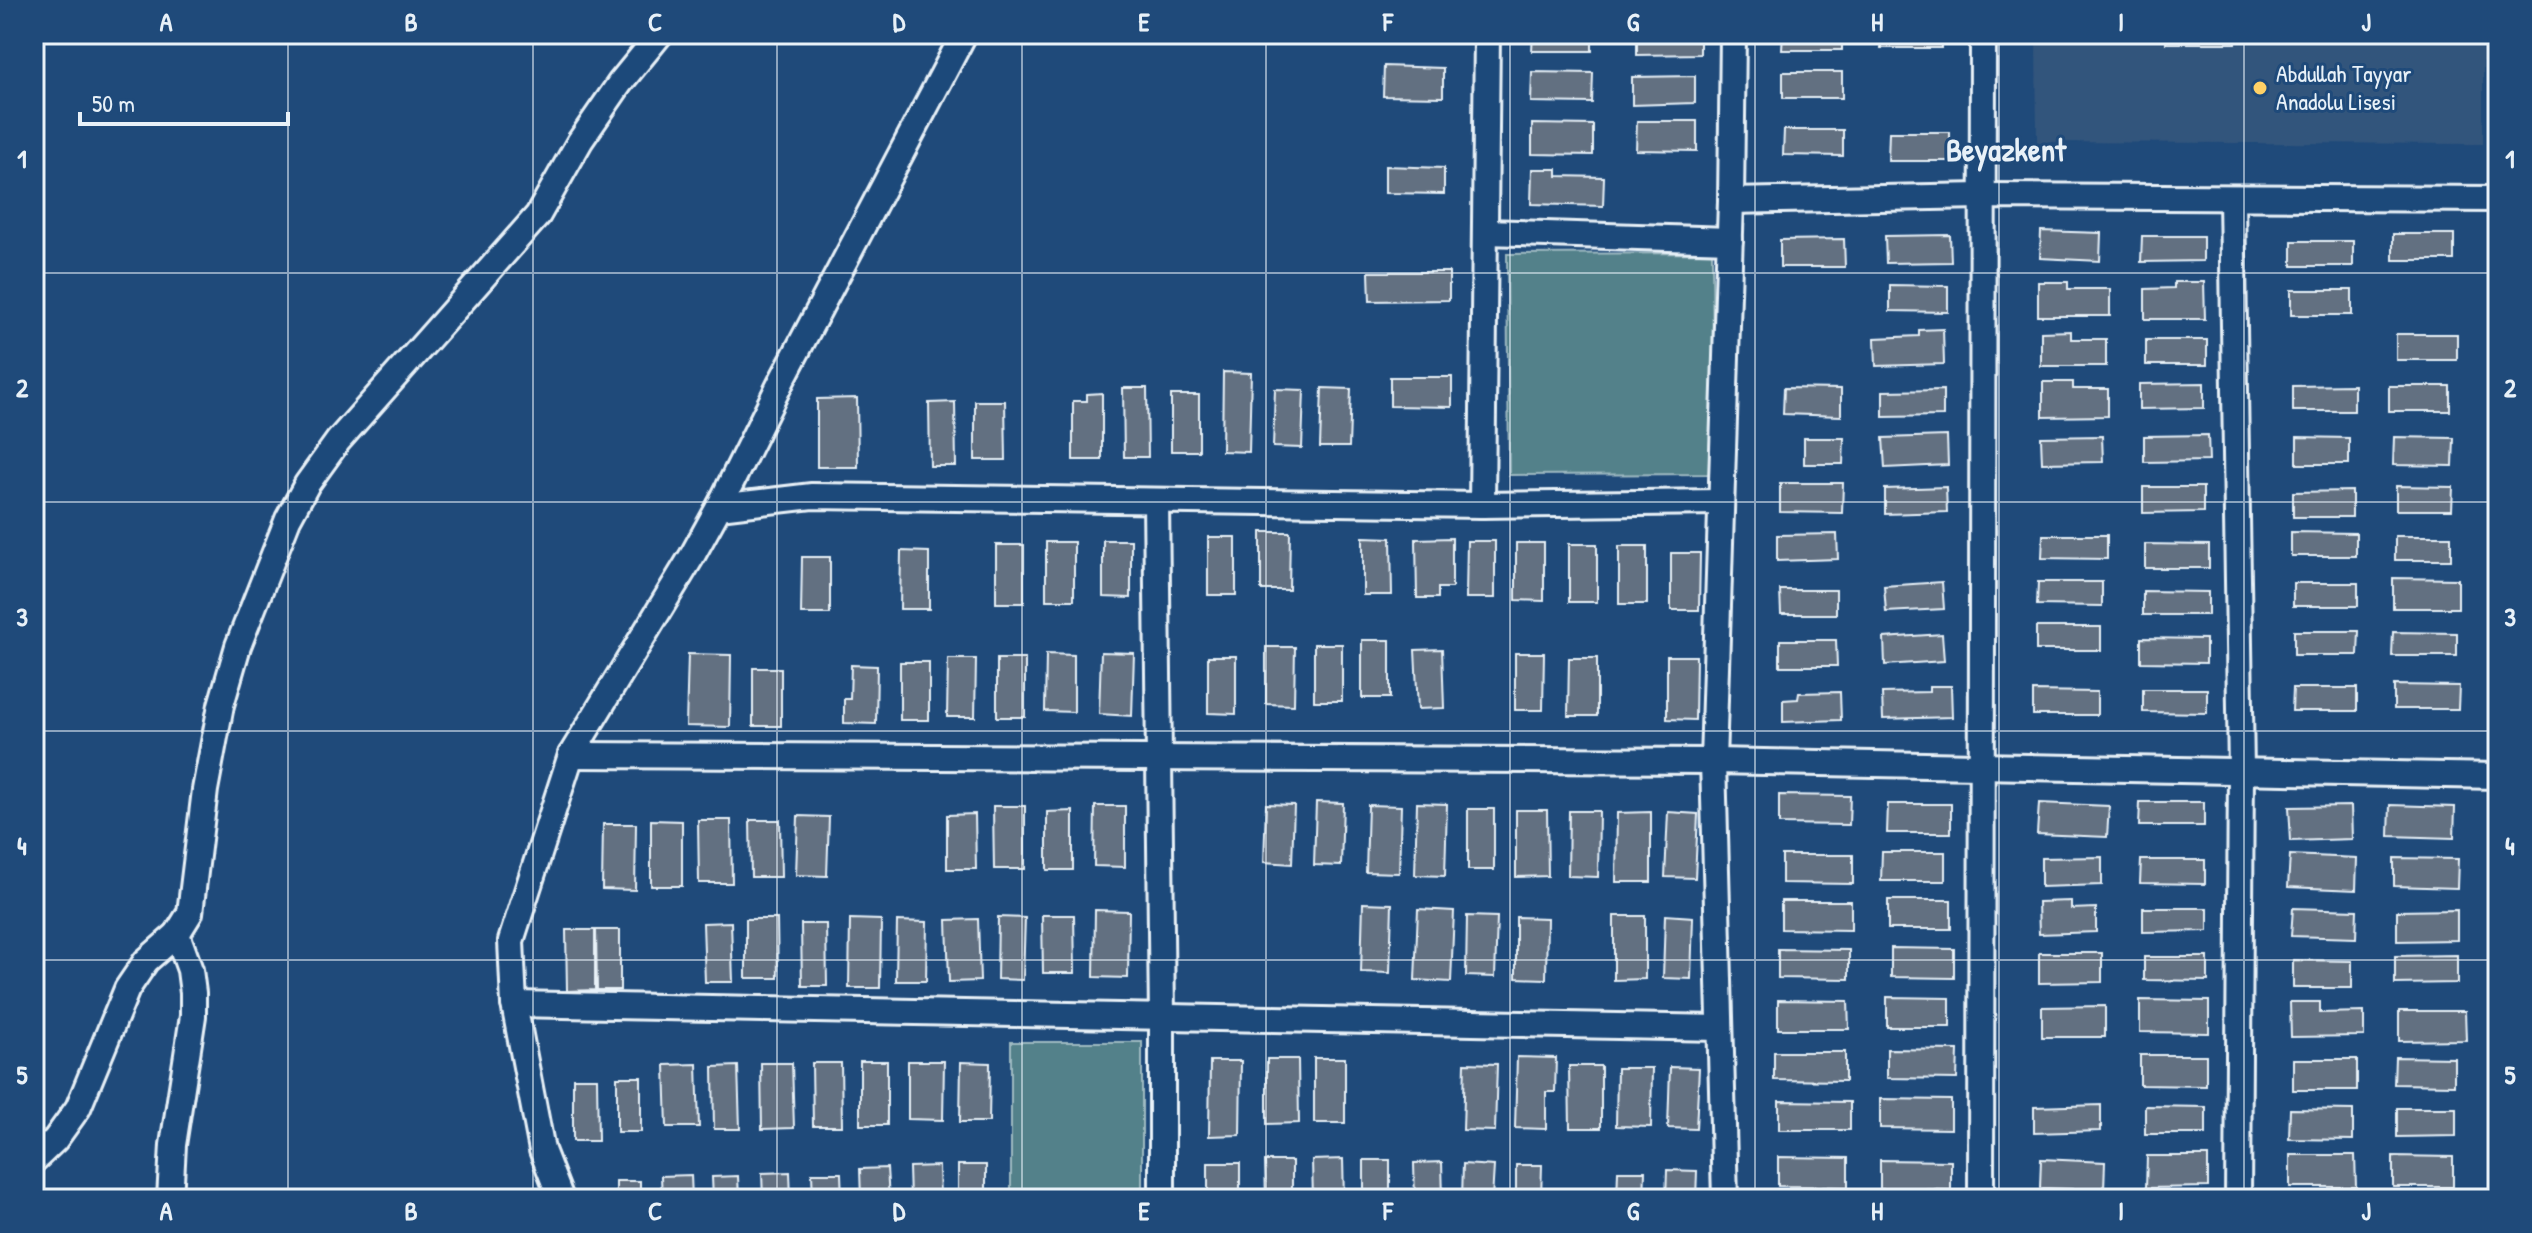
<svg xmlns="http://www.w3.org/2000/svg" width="2532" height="1233" font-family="'Patrick Hand',sans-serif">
<rect width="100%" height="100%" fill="#1f4a7a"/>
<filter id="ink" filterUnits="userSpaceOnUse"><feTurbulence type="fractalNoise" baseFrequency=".0125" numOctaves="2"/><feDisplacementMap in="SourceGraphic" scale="16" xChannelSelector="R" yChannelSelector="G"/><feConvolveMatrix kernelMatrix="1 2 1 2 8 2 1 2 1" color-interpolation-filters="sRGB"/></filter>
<g filter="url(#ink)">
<!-- built -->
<path fill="#33557c" d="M2036,34H2483V144L2037,142Z"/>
<!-- green -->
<g fill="#53818a" stroke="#9eb9c1" stroke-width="2">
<path d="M1712,253L1714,474L1509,475L1507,254Z"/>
<rect x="1011" y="1042" width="131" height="157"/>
</g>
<!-- building -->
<g fill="#627081" stroke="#e8f1f8" stroke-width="2">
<path d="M1533,34H1592V51H1532Z"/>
<path d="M1637,34H1700V54L1637,55Z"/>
<path d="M1783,34H1842V50H1782Z"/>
<rect x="1881" y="34" width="60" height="14"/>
<rect x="2166" y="34" width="70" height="9"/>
<path d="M1384,66L1443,68V97L1383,96Z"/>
<path d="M1532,72L1593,73L1592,103L1531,102Z"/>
<rect x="1783" y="72" width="59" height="26"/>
<path d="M1695,76V103L1632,105V77Z"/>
<path d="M1637,121H1697V151L1636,150Z"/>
<path d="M1532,124L1593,125V155L1532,154Z"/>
<path d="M1784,130H1843V156L1783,155Z"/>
<path d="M1889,132H1950V161H1888Z"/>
<path d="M1385,166L1444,168V194L1385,193Z"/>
<path d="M1532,169H1557V176L1604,177L1603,206L1531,204Z"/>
<path d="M2041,231L2101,233L2100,261L2040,258Z"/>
<rect x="2393" y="234" width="61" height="26"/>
<path d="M1950,235L1951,262L1886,263L1885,236Z"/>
<path d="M2142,236H2203V261L2141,262Z"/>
<path d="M1844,239L1845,267H1780V240Z"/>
<rect x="2292" y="241" width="61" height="25"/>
<path d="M1369,272H1449V300L1370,301Z"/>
<path d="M2038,282H2068V289H2110V316H2038Z"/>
<path d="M2174,282H2204L2205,319H2145V289L2174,288Z"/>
<path d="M1890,285L1948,286V312L1890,311Z"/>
<rect x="2291" y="290" width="61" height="25"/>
<path d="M1943,329L1944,364L1876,366L1875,338L1919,336V330Z"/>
<path d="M2071,331V339H2106V366H2041V332Z"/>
<rect x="2396" y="334" width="61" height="26"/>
<rect x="2146" y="340" width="61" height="25"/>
<path d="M1223,372L1251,373L1249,452L1222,451Z"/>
<path d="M1390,377H1452V407L1390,406Z"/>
<path d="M2043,382H2073V389H2108V416L2043,417Z"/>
<path d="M2204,383V408L2139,409V384Z"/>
<path d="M2354,385V411H2293V386Z"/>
<rect x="2389" y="386" width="61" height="25"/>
<path d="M1123,388H1147L1148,457H1124Z"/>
<path d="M1322,388L1351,389L1349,447H1320Z"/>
<path d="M1784,388L1841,389V416L1783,414Z"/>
<path d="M1275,389L1304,390L1302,448L1273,447Z"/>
<path d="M1943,390V416L1883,417V391Z"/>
<path d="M1102,393V460H1073V401H1087V394Z"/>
<rect x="1171" y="395" width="28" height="56"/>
<path d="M857,398L858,467H817V399Z"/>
<path d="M975,401H1005L1006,460H975Z"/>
<path d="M955,402L956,466H930L929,403Z"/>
<path d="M2208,435L2209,461L2144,462V436Z"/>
<path d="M1947,436L1948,465L1885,468L1883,438Z"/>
<path d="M2102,436L2103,462L2042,463L2041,437Z"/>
<path d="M2297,437L2349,438V464H2297Z"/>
<path d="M2394,437L2454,438L2453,466L2393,465Z"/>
<path d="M1804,438H1844L1843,464H1804Z"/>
<path d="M1780,483H1843L1842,513L1780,512Z"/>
<path d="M2396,486L2453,487L2452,510H2396Z"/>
<path d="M1946,487L1947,512L1885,514V489Z"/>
<path d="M2143,487H2203V512L2143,513Z"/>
<path d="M2352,491V517H2293V492Z"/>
<path d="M1261,532H1290L1289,590H1261Z"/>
<path d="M2291,532L2356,533V556H2291Z"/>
<path d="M1837,534L1838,559L1777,561V535Z"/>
<path d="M2043,535H2107V559L2042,558Z"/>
<rect x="2395" y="536" width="56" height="24"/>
<rect x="1208" y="537" width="28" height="58"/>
<path d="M1363,537L1391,538L1392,595H1363Z"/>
<path d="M1452,538V588H1438V598H1417L1416,539Z"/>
<path d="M1103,540H1131V598L1103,597Z"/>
<path d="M1467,541H1495V598H1466Z"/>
<rect x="1046" y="542" width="28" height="58"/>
<path d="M1516,543H1544V601L1516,600Z"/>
<rect x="1569" y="544" width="28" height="58"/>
<path d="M2145,544L2209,545V568H2145Z"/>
<rect x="996" y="545" width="28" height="58"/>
<rect x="1619" y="546" width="28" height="58"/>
<path d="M901,551L929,552V609H900Z"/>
<path d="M1671,553H1700L1699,610H1671Z"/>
<path d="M802,557H830V614H801Z"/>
<path d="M2393,578L2458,579V608H2393Z"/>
<path d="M1942,582L1944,609L1886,612L1884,586Z"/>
<path d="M2038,582H2102V606L2037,605Z"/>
<rect x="2293" y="583" width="65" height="23"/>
<path d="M1780,590H1836V614H1781Z"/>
<path d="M2143,591L2208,592V615H2143Z"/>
<rect x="2036" y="627" width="65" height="23"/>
<path d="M2294,631H2359L2358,655H2294Z"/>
<path d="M2393,632L2457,633V656H2392Z"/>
<path d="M1942,634L1944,661L1885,665L1884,638Z"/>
<path d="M2141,638L2206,639V663L2141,662Z"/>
<rect x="1362" y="640" width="28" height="58"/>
<path d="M1780,640H1836L1837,666H1780Z"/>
<rect x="1314" y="644" width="28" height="57"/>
<path d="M1266,647H1295L1294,705L1266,704Z"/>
<path d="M1442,649L1444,708L1418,709L1415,650Z"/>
<path d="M1101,652L1134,653L1132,716L1099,714Z"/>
<path d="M1515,653H1544L1543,710H1515Z"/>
<path d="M688,654L731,655L730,727L686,726Z"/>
<path d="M1046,654L1074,655V712L1045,711Z"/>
<path d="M1208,656H1236V714L1208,713Z"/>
<path d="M1667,656H1696L1695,720L1667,719Z"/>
<path d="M1569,658H1597V716H1568Z"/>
<path d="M948,659H976L975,717H947Z"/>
<rect x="997" y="659" width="28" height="58"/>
<rect x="900" y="662" width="29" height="58"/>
<path d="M851,665L877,666L876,724L844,723V699H850Z"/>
<rect x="753" y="668" width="28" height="58"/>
<path d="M2394,685L2459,686L2458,709H2394Z"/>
<path d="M1929,686H1951L1952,717L1883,719L1882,693L1929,692Z"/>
<path d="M2293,688H2357V711H2292Z"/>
<path d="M2143,689H2207V713L2143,712Z"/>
<path d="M2033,691L2097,692V715H2033Z"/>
<path d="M1840,692L1841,720L1783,722V700L1798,699L1799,693Z"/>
<path d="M1779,795L1850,796L1849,825L1779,824Z"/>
<path d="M1316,802L1343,803L1341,866L1314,865Z"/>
<path d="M2140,802H2204V826H2139Z"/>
<path d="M1417,803L1447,804L1445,876L1415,875Z"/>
<path d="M2039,803L2109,806L2107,837L2037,834Z"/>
<path d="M1266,804L1294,805L1292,864L1264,862Z"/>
<path d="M1888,804H1951V833H1887Z"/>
<path d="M1368,805L1401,806L1399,873L1366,872Z"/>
<path d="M2390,805L2455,807L2454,838L2389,836Z"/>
<path d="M993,806H1025V869H994Z"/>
<path d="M1095,806H1125V867L1094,866Z"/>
<path d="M2351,806L2352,839L2291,841L2289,807Z"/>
<rect x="1468" y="809" width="26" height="61"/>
<path d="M1516,810H1547L1548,876L1516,877Z"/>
<path d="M1073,811V870H1047V812Z"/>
<path d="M1569,811H1599L1598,877L1568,876Z"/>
<path d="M1651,812V882H1616L1617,813Z"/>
<path d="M1668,812L1698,814L1695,878L1665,877Z"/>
<path d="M975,814L976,869H947V815Z"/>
<path d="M798,816L829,817L827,876L796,875Z"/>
<path d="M651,820L682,821V886H651Z"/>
<path d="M698,820H731L732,883H699Z"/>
<path d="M750,820H780L781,877H751Z"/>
<path d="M603,824H636L635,890L602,889Z"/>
<path d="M1882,852H1945V881H1881Z"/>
<path d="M1782,855H1853V884L1782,883Z"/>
<path d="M2290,855L2357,858L2356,890L2288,887Z"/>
<path d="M2102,857V885L2041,887V858Z"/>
<path d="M2394,858L2458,859L2457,888L2394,886Z"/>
<path d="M2141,860H2205V884L2140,883Z"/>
<rect x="1888" y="900" width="63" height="29"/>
<path d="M1781,901H1851V930L1781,929Z"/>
<path d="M2071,901V909L2096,908V932L2039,934L2038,902Z"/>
<path d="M1363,903L1392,904L1390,973L1361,972Z"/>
<path d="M2143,908H2208V931L2143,932Z"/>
<path d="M2293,908L2357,910L2356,938L2291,936Z"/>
<path d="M1418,909L1454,911L1451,982L1415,980Z"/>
<path d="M1095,910L1129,911L1128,978L1094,977Z"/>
<path d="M2457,910V940L2397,941V911Z"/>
<path d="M1042,915H1074L1075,973H1043Z"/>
<path d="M1665,915L1693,917L1691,979L1663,978Z"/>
<path d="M1467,916L1497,917L1495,977L1466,976Z"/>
<path d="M1614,916H1645V979L1614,980Z"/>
<path d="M998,917L1025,918L1023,980L997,979Z"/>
<path d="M1516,917L1547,918L1546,979L1516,978Z"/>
<path d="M746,919H777L778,978H746Z"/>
<path d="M850,919L881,920L880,988H849Z"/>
<path d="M978,919L980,981L949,982L947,920Z"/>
<path d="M897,921L927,922L926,981H896Z"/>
<path d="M731,922L733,982H705L703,923Z"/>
<path d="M801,924H826L827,986H802Z"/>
<path d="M566,930H595V990L567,991Z"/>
<path d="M596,930H620V990H597Z"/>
<path d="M1891,948L1954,949V978L1891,977Z"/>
<path d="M1778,949L1849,950V979L1778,978Z"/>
<path d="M2039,953H2102V982L2039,983Z"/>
<path d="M2457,955V983L2395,984V956Z"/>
<path d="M2144,957H2208V981L2144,980Z"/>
<path d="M2293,960L2352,961V988H2293Z"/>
<path d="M1887,997L1950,998V1027H1887Z"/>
<path d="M1778,1000L1848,1001L1849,1029H1778Z"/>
<path d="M2140,1000L2209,1001V1033L2140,1032Z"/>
<path d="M2290,1002H2320V1013L2364,1012V1036L2291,1037Z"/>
<path d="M2105,1006V1037H2042V1007Z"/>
<path d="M2399,1011H2465L2466,1040L2399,1041Z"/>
<path d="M1887,1049L1958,1050L1957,1079L1887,1078Z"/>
<path d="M1774,1052H1845V1081L1774,1080Z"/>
<path d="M2140,1055H2206V1086L2140,1085Z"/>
<path d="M1517,1057L1556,1058L1555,1092H1546V1129L1515,1128Z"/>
<path d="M2395,1057L2454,1058V1085L2394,1084Z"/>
<rect x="1314" y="1058" width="31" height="65"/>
<path d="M1267,1059H1298L1299,1123L1267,1124Z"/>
<rect x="2293" y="1059" width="64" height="31"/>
<rect x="860" y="1061" width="27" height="64"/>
<path d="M908,1061H944L943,1120L908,1119Z"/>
<path d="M1210,1061H1241L1240,1135L1209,1136Z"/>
<path d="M961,1062L990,1063L989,1122H960Z"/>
<path d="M761,1063H792L794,1128L762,1129Z"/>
<path d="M812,1063H841L842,1126H813Z"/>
<path d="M1465,1063L1497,1064L1495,1131L1463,1130Z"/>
<path d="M697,1064L699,1127H667L665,1065Z"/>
<path d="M738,1066L740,1129H714L713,1067Z"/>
<path d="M1569,1066H1601V1128H1570Z"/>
<path d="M1670,1067L1699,1068L1696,1129L1668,1128Z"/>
<path d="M1617,1068H1652L1651,1127L1616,1126Z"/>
<rect x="617" y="1077" width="24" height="55"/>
<path d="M573,1078H597L598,1141H573Z"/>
<path d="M1880,1099L1951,1100V1129L1880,1128Z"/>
<path d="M1779,1101L1850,1102V1130H1779Z"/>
<path d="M2101,1105V1131L2034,1133V1107Z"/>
<path d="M2145,1106L2206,1107V1134H2145Z"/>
<path d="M2397,1108H2456V1136L2397,1137Z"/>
<path d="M2290,1109L2353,1110V1140L2289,1139Z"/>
<path d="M2290,1155H2355L2356,1187H2290Z"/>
<path d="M2147,1156H2208V1187L2146,1188Z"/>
<path d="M2393,1156L2453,1157V1187H2393Z"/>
<path d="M1778,1157L1848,1158V1187L1778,1186Z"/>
<path d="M1343,1159L1344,1199H1313L1312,1160Z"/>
<path d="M2041,1159L2105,1162L2104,1190L2040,1188Z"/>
<rect x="1364" y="1160" width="26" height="39"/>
<path d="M1880,1160L1951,1161V1190L1880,1189Z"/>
<path d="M1265,1161H1292V1199H1266Z"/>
<path d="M1442,1162L1443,1199H1415L1414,1163Z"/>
<rect x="1208" y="1163" width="32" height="36"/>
<path d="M1463,1164L1494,1166L1492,1199H1462Z"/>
<rect x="958" y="1165" width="28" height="34"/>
<path d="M1516,1165H1542L1541,1199H1516Z"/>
<path d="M939,1166L940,1199H910L909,1167Z"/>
<path d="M887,1168L889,1199H861L860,1169Z"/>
<path d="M1667,1170L1697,1171L1696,1199H1666Z"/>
<path d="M1618,1171H1645L1644,1199H1617Z"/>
<path d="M790,1172L791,1199H763L762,1173Z"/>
<path d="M812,1173H841L842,1199H813Z"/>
<path d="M691,1175L692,1199H662L661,1176Z"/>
<path d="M738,1176L739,1199H713L712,1177Z"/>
<rect x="616" y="1181" width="24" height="18"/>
</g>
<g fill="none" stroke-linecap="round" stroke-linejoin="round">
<defs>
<g id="street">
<path d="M2232,198L2241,771L2238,1199"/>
<path d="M1731,201L1982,196L2498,199"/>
<path d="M1486,232L1730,240"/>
<path d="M1156,501L1162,1017V1199"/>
<path d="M1482,505L1487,34"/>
<path d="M719,507L783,378L964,34"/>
<path d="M571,755L1713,761L2498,776"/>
<path d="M514,1004L1720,1028"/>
<path d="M34,1160L55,1140L78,1108L127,989L146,961L177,934L190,913L205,790L221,705L238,646L288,519L307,484L338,441L538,215L580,141L620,83L660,34"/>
<path d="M170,1199L173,1145L193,1016V993L190,970L177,934"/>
<path d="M561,1199L542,1150L514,1004L511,941L571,755L692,556L719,507L812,496L1482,505L1721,502"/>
<path d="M1725,1199L1713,761L1731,201L1733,34"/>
<path d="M1981,1199L1983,34"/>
</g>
</defs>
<!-- street casing -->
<use href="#street" stroke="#e8f1f8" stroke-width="30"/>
<!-- street -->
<use href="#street" stroke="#1f4a7a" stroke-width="24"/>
</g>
</g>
<!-- grid -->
<path fill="none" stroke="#e8f1f8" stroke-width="2" stroke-opacity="0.55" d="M288,34V1199M533,34V1199M777,34V1199M1022,34V1199M1266,34V1199M1510,34V1199M1755,34V1199M1999,34V1199M2244,34V1199M34,273H2498M34,502H2498M34,731H2498M34,960H2498"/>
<!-- markers -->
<circle fill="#ffd166" stroke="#1f4a7a" stroke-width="3" cx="2260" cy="88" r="8"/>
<g text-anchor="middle" stroke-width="6" stroke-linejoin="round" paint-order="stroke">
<!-- poi labels -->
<g font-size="24" fill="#e8f1f8" stroke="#1f4a7a" text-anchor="start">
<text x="2276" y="82">Abdullah Tayyar<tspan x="2276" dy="28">Anadolu Lisesi</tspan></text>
</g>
<!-- district labels -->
<g font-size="32" font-weight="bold" fill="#e8f1f8" stroke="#1f4a7a">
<text x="2006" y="161">Beyazkent</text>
</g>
</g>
<!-- margin -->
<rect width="2532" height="1233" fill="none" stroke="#1f4a7a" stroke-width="88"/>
<!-- scale -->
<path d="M80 112v12h208v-12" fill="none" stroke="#e8f1f8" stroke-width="4"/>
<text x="92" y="112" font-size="24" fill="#e8f1f8" stroke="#1f4a7a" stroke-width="6" paint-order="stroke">50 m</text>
<rect x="44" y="44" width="2444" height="1145" fill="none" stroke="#e8f1f8" stroke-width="3"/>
<g font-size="26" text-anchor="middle" font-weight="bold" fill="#e8f1f8">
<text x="166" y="31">A</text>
<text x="411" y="31">B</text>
<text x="655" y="31">C</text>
<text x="899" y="31">D</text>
<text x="1144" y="31">E</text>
<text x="1388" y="31">F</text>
<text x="1633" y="31">G</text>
<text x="1877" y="31">H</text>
<text x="2121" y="31">I</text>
<text x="2366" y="31">J</text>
<text x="22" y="168">1</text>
<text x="2510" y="168">1</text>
<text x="22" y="397">2</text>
<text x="2510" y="397">2</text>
<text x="22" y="626">3</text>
<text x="2510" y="626">3</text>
<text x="22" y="855">4</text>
<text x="2510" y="855">4</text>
<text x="22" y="1084">5</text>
<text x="2510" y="1084">5</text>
<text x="166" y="1220">A</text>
<text x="411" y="1220">B</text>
<text x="655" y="1220">C</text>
<text x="899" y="1220">D</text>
<text x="1144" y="1220">E</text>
<text x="1388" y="1220">F</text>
<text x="1633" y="1220">G</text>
<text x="1877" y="1220">H</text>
<text x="2121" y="1220">I</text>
<text x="2366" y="1220">J</text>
</g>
</svg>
